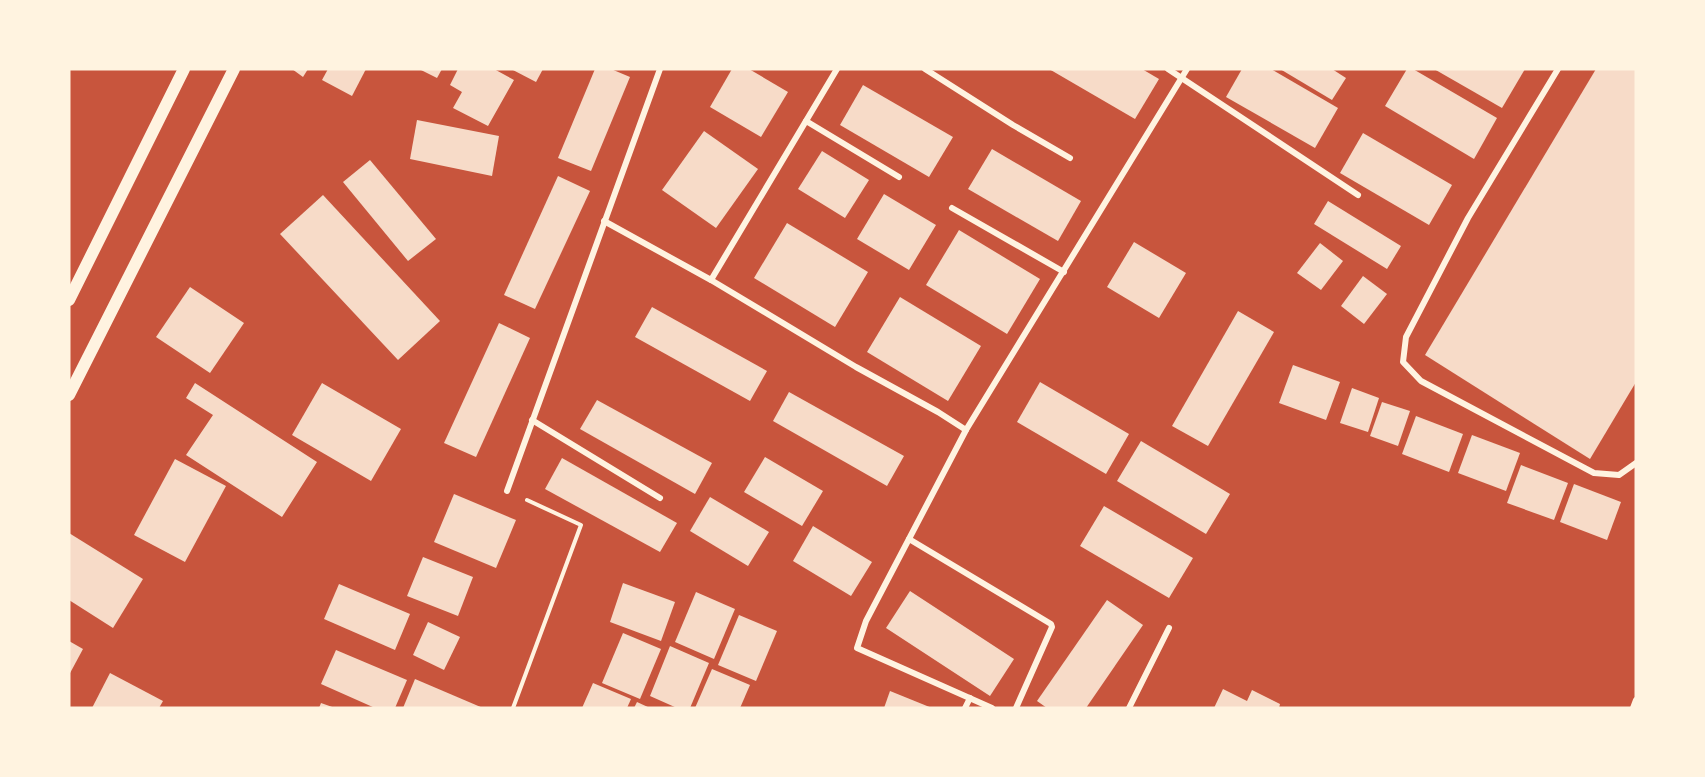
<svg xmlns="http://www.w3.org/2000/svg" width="1705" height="777" font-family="Mulish,sans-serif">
<rect width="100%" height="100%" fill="#c8553d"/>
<!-- building -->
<g fill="#f7dbc8">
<path d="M292,69H308L303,77Z"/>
<path d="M328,69H366L352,96L322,80Z"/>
<path d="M419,69H442L437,78Z"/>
<path d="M458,69H494L514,80L488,126L453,108L462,92L450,85Z"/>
<path d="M511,69H543L536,82Z"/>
<path d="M595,69H611L630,77L591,171L558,158Z"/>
<path d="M732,69H749L788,92L761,137L710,107Z"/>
<path d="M1049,69H1142L1159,79L1135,119Z"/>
<path d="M1242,69H1271L1338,108L1315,148L1226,97Z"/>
<path d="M1280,69H1332L1346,78L1332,100Z"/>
<path d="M1407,69H1413L1497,118L1474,159L1385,106Z"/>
<path d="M1434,69H1525L1502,108Z"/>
<path d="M1596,69H1636V382L1590,459L1425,355Z"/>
<path d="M863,85L953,137L929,177L840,125Z"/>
<path d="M417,120L499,136L492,176L410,159Z"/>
<path d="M704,131L758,169L716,228L662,190Z"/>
<path d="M1363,133L1452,185L1429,225L1340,173Z"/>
<path d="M992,149L1081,201L1058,241L968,189Z"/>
<path d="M822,151L869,180L845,218L798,189Z"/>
<path d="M370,160L436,239L408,261L343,182Z"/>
<path d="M558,176L590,191L535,309L504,295Z"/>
<path d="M884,194L936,225L909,270L857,239Z"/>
<path d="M323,195L440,321L398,360L280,234Z"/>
<path d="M1328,201L1401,246L1387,269L1314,224Z"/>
<path d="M787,223L868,272L835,327L754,278Z"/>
<path d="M959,230L1040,279L1007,334L926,285Z"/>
<path d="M1134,242L1186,273L1159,318L1107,287Z"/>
<path d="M1320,243L1343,261L1321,290L1297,273Z"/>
<path d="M1363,276L1387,294L1364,324L1341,306Z"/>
<path d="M190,287L244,323L210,373L156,337Z"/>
<path d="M900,297L981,346L948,401L867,352Z"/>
<path d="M652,307L767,371L750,401L635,337Z"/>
<path d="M1238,311L1274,332L1208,446L1172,426Z"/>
<path d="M499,323L530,338L476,457L444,443Z"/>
<path d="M1293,365L1340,382L1326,420L1279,403Z"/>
<path d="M1040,382L1129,434L1106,474L1017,422Z"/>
<path d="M195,383L317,462L282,517L186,455L213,415L186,398Z"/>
<path d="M322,383L401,429L371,481L292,435Z"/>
<path d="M1352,388L1379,398L1368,432L1340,423Z"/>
<path d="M789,392L904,456L887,486L773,421Z"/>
<path d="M597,400L712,463L695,494L580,429Z"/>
<path d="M1382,402L1410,411L1398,446L1370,436Z"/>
<path d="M1416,416L1463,434L1449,472L1402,454Z"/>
<path d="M1472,435L1520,453L1506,491L1458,473Z"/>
<path d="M1141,441L1230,494L1206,534L1117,481Z"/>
<path d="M765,457L823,491L802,526L744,492Z"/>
<path d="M562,458L677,523L660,552L545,489Z"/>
<path d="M175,459L226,486L185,562L134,535Z"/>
<path d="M1521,465L1568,483L1554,520L1507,503Z"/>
<path d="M1574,484L1621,502L1607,540L1560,522Z"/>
<path d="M454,494L516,520L496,568L434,542Z"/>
<path d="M710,497L769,532L748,566L690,531Z"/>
<path d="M1104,506L1193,558L1169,598L1080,546Z"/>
<path d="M813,526L872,562L851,596L793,561Z"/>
<path d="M69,533L143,579L113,628L69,600Z"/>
<path d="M423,557L473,577L458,616L407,596Z"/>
<path d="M623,583L675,602L661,641L610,622Z"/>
<path d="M339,584L410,614L395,650L324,619Z"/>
<path d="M910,591L1014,659L990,696L886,628Z"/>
<path d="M696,592L735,609L714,659L675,642Z"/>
<path d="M1107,600L1143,625L1086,708H1047L1037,701Z"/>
<path d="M739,615L777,631L756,681L718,665Z"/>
<path d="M428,622L460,637L444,670L413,655Z"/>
<path d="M623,633L661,649L640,699L602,683Z"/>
<path d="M69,641L83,649L69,675Z"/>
<path d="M670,646L709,663L690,708H677L650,696Z"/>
<path d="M336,650L407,680L395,708H375L321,684Z"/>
<path d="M712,669L750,685L740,708H695Z"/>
<path d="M110,673L163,701L159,708H92Z"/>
<path d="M415,679L483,708H403Z"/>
<path d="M593,683L631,699L627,708H582Z"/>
<path d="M1223,689L1247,701L1252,690L1280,704L1279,708H1214Z"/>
<path d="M890,691L932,708H884Z"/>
<path d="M637,702L650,708H634Z"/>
<path d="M321,703L335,708H319Z"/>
</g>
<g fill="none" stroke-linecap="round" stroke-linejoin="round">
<!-- path -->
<path stroke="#fff3e0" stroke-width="4" d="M513,708L581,525L527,500"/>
<!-- minor -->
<g stroke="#fff3e0" stroke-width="6">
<path d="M925,69L1013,125L1070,158"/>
<path d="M1168,69L1358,195"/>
<path d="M1558,69L1468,218L1406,337L1403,362L1421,381L1594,473L1619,475L1636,463"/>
<path d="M806,121L899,177"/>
<path d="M952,208L1064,272"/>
<path d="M604,221L711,280L856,367L938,412L966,430"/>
<path d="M711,280L837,69"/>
<path d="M532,420L660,498"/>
<path d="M507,491L660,69"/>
<path d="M909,539L1051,624L1052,627L1016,708"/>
<path d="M965,708L970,698"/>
<path d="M992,708L857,648L866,621L966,430L1187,69"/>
<path d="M1129,708L1169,628"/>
<path d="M1633,708L1636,700"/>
</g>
<!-- secondary -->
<g stroke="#fff3e0" stroke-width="12">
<path d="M69,300L184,69"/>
<path d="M69,395L234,69"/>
</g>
</g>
<!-- border -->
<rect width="1705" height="777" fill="none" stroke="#fff3e0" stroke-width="141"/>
</svg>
